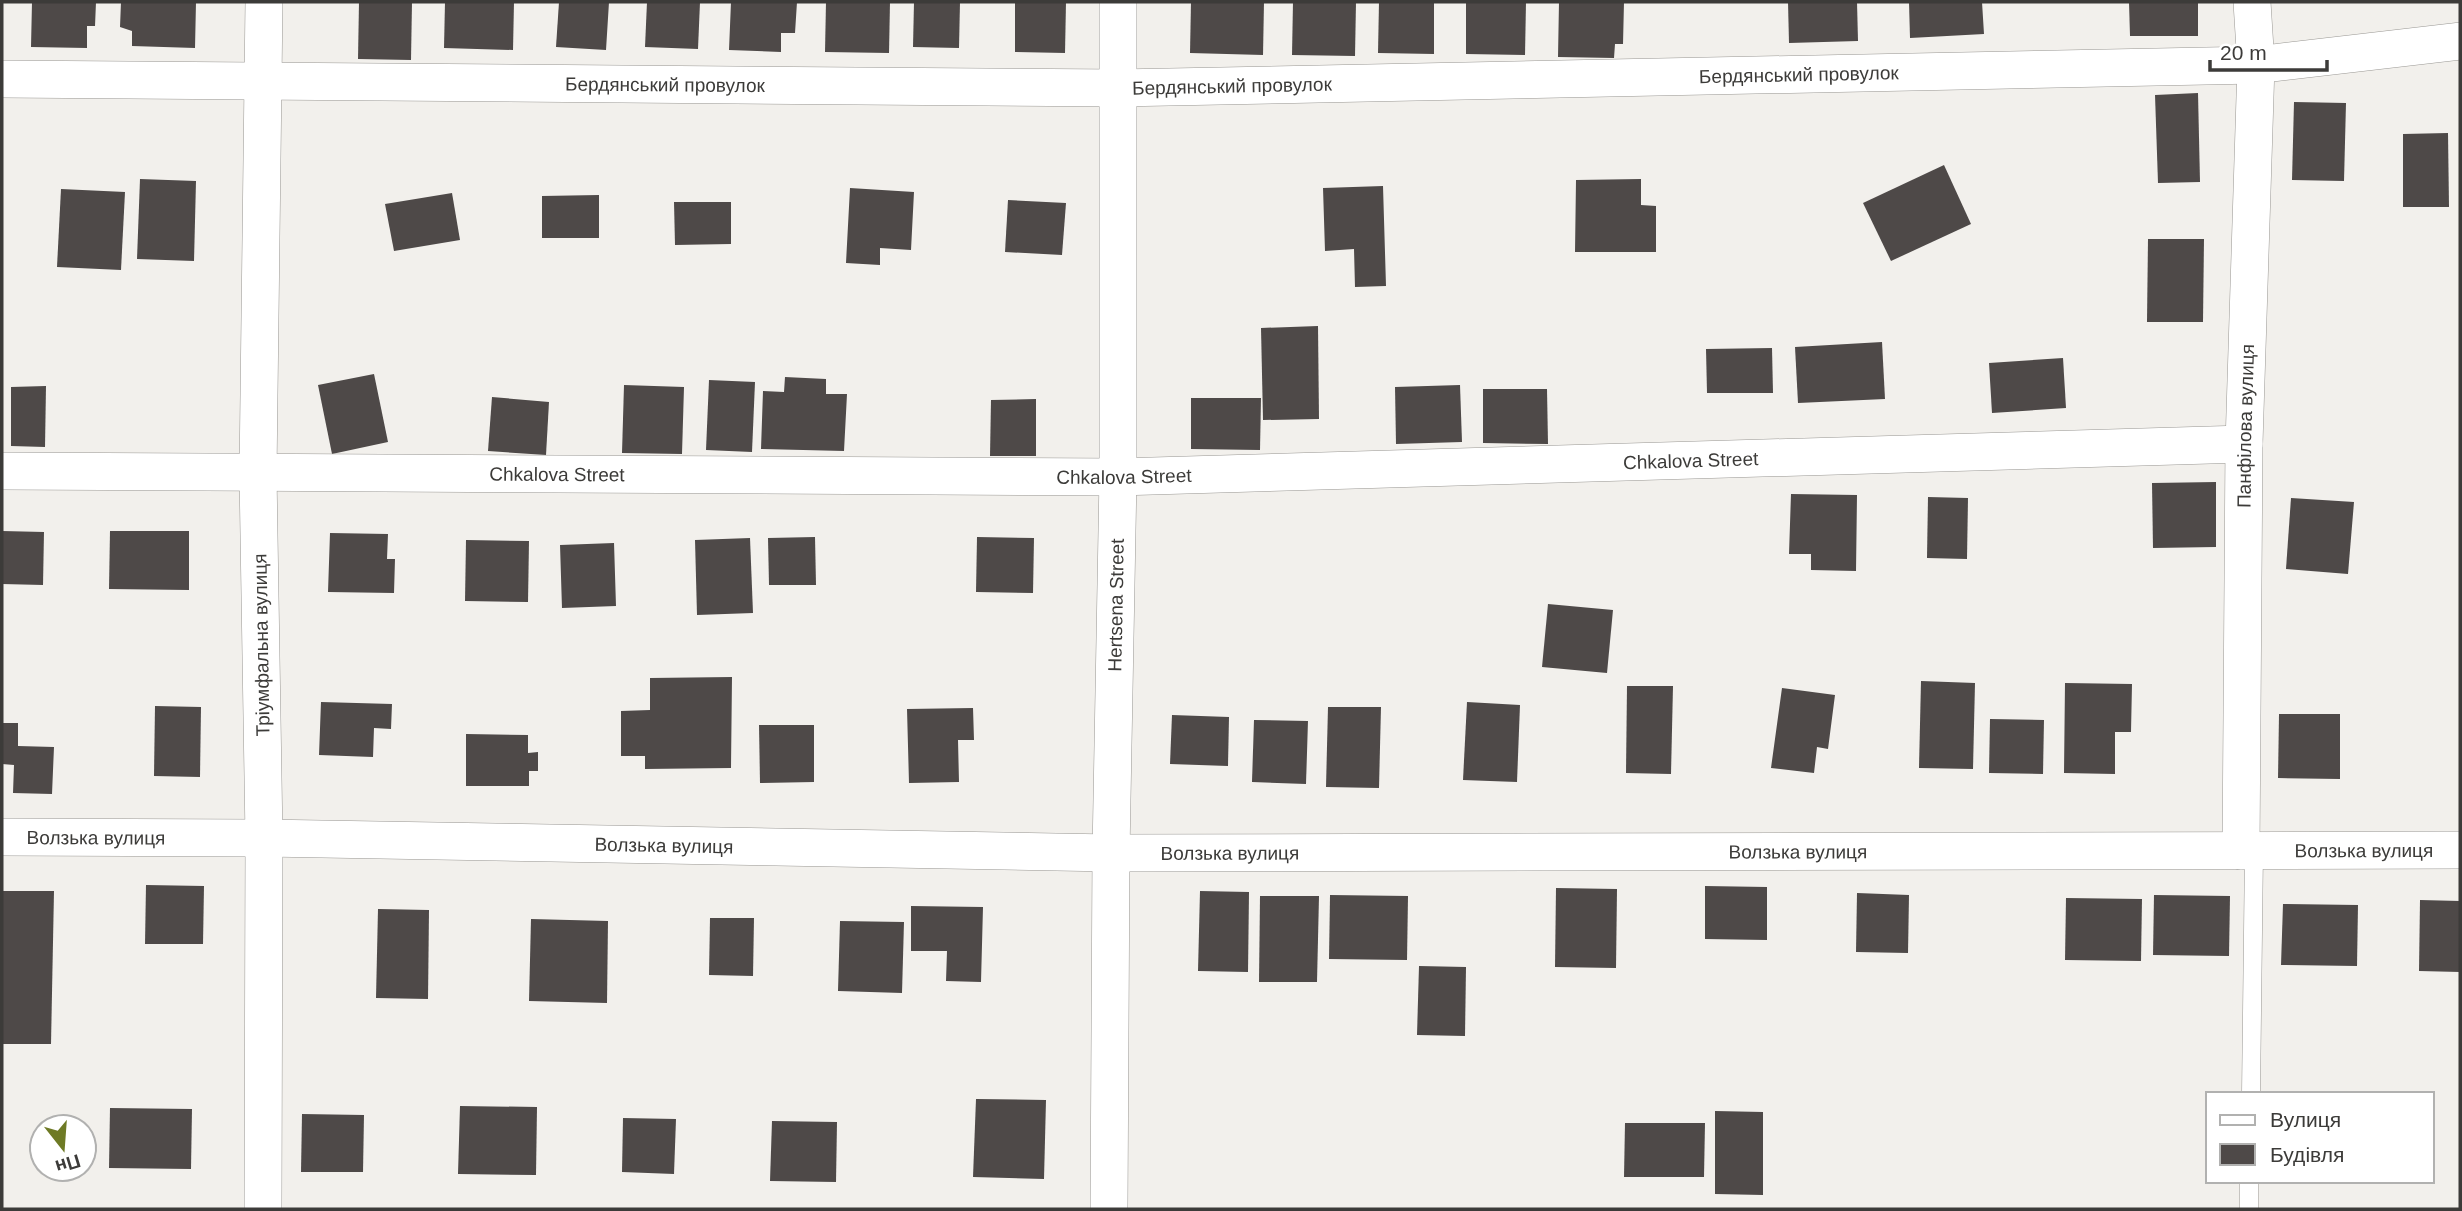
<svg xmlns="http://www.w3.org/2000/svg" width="2462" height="1211" font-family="Helvetica,sans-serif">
<rect width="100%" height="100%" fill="#f2f0ec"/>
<!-- building -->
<g fill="#4e4948">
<path d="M32,2H96L95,26H87V48L31,47Z"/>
<path d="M121,2H196L195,48L132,46V31L120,27Z"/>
<path d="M359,2H412L411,60L358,59Z"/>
<path d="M445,2H514L513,50L444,48Z"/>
<path d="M559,2H609L606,50L556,47Z"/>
<path d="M647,2H700L698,49L645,47Z"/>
<path d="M731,2H797L795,33H781V52L729,50Z"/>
<path d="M826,2H890L889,53L825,52Z"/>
<path d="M914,2H960L959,48L913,47Z"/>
<path d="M1015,2H1066L1065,53L1015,52Z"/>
<path d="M1191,2H1264L1263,55L1190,53Z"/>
<path d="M1293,2H1356L1355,56L1292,55Z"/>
<path d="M1379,2H1434V54L1378,53Z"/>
<path d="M1466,2H1526L1525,55L1466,54Z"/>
<path d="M1559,2H1624L1623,44H1615L1614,58L1558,57Z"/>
<path d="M1788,2H1857L1858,41L1789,43Z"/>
<path d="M1909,2H1982L1984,34L1910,38Z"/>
<path d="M2129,2H2198V36H2130Z"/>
<path d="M2198,93L2200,182L2158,183L2155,95Z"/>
<path d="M2294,102L2346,103L2344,181L2292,180Z"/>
<path d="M2448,133L2449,207H2403V134Z"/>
<path d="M1944,165L1971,224L1891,261L1863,203Z"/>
<path d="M140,179L196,181L194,261L137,259Z"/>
<path d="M1641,179V205L1656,206V252H1575L1576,180Z"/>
<path d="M1383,186L1386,286L1355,287L1354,249L1325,251L1323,188Z"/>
<path d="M850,188L914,192L911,250L880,248V265L846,263Z"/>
<path d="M61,189L125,192L121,270L57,267Z"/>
<path d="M452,193L460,240L394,251L385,204Z"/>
<path d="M599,195V238H542V196Z"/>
<path d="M1008,200L1066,203L1062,255L1005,252Z"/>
<path d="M674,202H731V244L675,245Z"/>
<path d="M2148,239H2204L2203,322H2147Z"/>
<path d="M1318,326L1319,419L1263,420L1261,328Z"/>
<path d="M1882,342L1885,399L1798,403L1795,347Z"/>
<path d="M1772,348L1773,393H1707L1706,349Z"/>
<path d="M2063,358L2066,408L1992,413L1989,363Z"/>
<path d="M374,374L388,442L332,454L318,385Z"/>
<path d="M785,377L826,379V394H847L844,451L761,449L763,391L784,392Z"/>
<path d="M709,380L755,382L752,452L706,450Z"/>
<path d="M624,385L684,387L682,454L622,453Z"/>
<path d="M1460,385L1462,442L1396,444L1395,387Z"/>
<path d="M46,386L45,447L11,446V387Z"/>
<path d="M1483,389H1547L1548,444L1483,443Z"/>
<path d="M492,397L549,402L546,455L488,451Z"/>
<path d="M1191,398H1261L1260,450L1191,449Z"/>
<path d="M1036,399V456H990L991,400Z"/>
<path d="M2216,482V547L2153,548L2152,483Z"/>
<path d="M1791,494L1857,495L1856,571L1811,570V554H1789Z"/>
<path d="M1928,497L1968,498L1967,559L1927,558Z"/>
<path d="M2291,498L2354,502L2348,574L2286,569Z"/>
<path d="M2,531L44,532L43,585L2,584Z"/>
<path d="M110,531H189V590L109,589Z"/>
<path d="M330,533L388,534L387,559H395L394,593L328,592Z"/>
<path d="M815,537L816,585H769L768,538Z"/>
<path d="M977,537L1034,538L1033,593L976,592Z"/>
<path d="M750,538L753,613L697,615L695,540Z"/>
<path d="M466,540L529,541L528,602L465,601Z"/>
<path d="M614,543L616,606L562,608L560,545Z"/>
<path d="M1548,604L1613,610L1607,673L1542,667Z"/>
<path d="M732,677L731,768L645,769V756H621V711L650,710V678Z"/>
<path d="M1921,681L1975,683L1973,769L1919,768Z"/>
<path d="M2065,683L2132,684L2131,732H2115V774L2064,773Z"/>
<path d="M1627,686H1673L1671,774L1626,773Z"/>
<path d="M1782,688L1835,695L1828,749L1817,747L1814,773L1771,768Z"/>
<path d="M321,702L392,704L391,729L374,728L373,757L319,755Z"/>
<path d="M1467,702L1520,705L1517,782L1463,780Z"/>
<path d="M155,706L201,707L200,777L154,776Z"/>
<path d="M1328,707H1381L1379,788L1326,787Z"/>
<path d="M973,708L974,740H958L959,782L909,783L907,709Z"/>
<path d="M2279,714H2340V779L2278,778Z"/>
<path d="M1172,715L1229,717L1228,766L1170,764Z"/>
<path d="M1990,719L2044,720L2043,774L1989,773Z"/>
<path d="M1254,720L1308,721L1306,784L1252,782Z"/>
<path d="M2,723H18V746L54,747L52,794L13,793L14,765L2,764Z"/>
<path d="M759,725H814V782L760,783Z"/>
<path d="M466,734L528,735V753L538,752V771H529V786H466Z"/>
<path d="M146,885L204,886L203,944H145Z"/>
<path d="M1705,886L1767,887V940L1705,939Z"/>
<path d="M1556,888L1617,889L1616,968L1555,967Z"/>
<path d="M2,891H54L51,1044H2Z"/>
<path d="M1200,891L1249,892L1248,972L1198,971Z"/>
<path d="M1857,893L1909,895L1908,953L1856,952Z"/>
<path d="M1330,895L1408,896L1407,960L1329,959Z"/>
<path d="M2154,895L2230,896L2229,956L2153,955Z"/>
<path d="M1260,896H1319L1317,982H1259Z"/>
<path d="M2066,898L2142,899L2141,961L2065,960Z"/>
<path d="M2420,900L2460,901V972L2419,971Z"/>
<path d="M2283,904L2358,905L2357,966L2281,965Z"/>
<path d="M911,906L983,907L981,982L946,981L947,951H911Z"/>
<path d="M378,909L429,910L428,999L376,998Z"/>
<path d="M710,918H754L753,976L709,975Z"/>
<path d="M531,919L608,921L607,1003L529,1001Z"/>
<path d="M840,921L904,922L902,993L838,991Z"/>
<path d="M1419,966L1466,967L1465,1036L1417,1035Z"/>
<path d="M976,1099L1046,1100L1044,1179L973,1177Z"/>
<path d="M460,1106L537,1107L536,1175L458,1174Z"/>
<path d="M110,1108L192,1109L191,1169L109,1168Z"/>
<path d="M1715,1111L1763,1112V1195L1715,1194Z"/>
<path d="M302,1114L364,1115L363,1172H301Z"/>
<path d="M623,1118L676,1119L674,1174L622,1172Z"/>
<path d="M772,1121L837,1122L836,1182L770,1181Z"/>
<path d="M1625,1123H1705L1704,1177H1624Z"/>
</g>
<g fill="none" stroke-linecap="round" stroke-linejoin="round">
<defs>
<g id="service">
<path d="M2251,1094L2254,851"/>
<path d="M2249,1209V1181"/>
</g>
<g id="minor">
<path id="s1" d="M2,79L1118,88L2256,65L2460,41"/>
<path id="s2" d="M2,471L1118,477L2244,444"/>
<path id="s3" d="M2,837L264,838L1111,853L2460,850"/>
<path id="s4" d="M2241,851L2244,444L2256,65L2252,2"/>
<path d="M263,1209L264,838L258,474L264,2"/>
<path id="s5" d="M1109,1209L1111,853L1118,477V2"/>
</g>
</defs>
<!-- service casing -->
<use href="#service" stroke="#999793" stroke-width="19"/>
<!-- minor casing -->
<use href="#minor" stroke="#999793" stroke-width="38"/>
<!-- service -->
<use href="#service" stroke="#fff" stroke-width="18"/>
<!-- minor -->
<use href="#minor" stroke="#fff" stroke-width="37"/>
</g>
<g text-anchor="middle" stroke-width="7" stroke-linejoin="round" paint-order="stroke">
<!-- street labels -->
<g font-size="19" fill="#3c3b39" stroke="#fff">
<text dy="7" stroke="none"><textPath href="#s1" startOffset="1797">Бердянський провулок</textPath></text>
<text dy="7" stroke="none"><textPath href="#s1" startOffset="663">Бердянський провулок</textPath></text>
<text dy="7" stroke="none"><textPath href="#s1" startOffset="1230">Бердянський провулок</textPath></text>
<text dy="7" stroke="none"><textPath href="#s4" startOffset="425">Панфілова вулиця</textPath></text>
<text dy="7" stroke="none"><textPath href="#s2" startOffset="1689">Chkalova Street</textPath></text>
<text dy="7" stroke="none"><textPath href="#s2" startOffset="555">Chkalova Street</textPath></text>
<text dy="7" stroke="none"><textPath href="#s2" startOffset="1122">Chkalova Street</textPath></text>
<text dy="7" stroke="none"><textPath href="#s5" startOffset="604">Hertsena Street</textPath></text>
<text transform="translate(261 645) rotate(-91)" y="7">Тріумфальна вулиця</text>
<text dy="7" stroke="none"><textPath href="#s3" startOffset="94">Волзька вулиця</textPath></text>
<text dy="7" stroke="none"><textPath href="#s3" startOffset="662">Волзька вулиця</textPath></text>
<text dy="7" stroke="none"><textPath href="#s3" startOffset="2362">Волзька вулиця</textPath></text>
<text dy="7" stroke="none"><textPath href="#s3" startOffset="1796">Волзька вулиця</textPath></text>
<text dy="7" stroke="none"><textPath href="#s3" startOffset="1228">Волзька вулиця</textPath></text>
</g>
</g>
<!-- border -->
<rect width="2462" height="1211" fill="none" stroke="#3c3b39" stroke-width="7"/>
<!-- legend -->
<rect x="2206" y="1092" width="228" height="91" fill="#ffffff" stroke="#b1b1b0" stroke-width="2"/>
<rect x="2220" y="1115" width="35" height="10" fill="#ffffff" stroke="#b1b1b0" stroke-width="2"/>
<text x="2270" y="1127" font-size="21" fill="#3c3b39">Вулиця</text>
<rect x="2220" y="1144" width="35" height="21" fill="#4e4948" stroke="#b1b1b0" stroke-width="2"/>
<text x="2270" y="1162" font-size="21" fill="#3c3b39">Будівля</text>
<!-- north arrow -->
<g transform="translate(63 1148) rotate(163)"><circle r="33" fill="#ffffff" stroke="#b1b1b0" stroke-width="2"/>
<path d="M0-5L12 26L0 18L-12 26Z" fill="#6e7a25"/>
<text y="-10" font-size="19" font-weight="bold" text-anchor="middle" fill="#3c3b39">Пн</text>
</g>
<!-- scale -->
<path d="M2210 60v10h117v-10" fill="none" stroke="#3c3b39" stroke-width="3.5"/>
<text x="2220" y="60" font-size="21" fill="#3c3b39" stroke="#ffffff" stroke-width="5" paint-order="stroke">20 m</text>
</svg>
